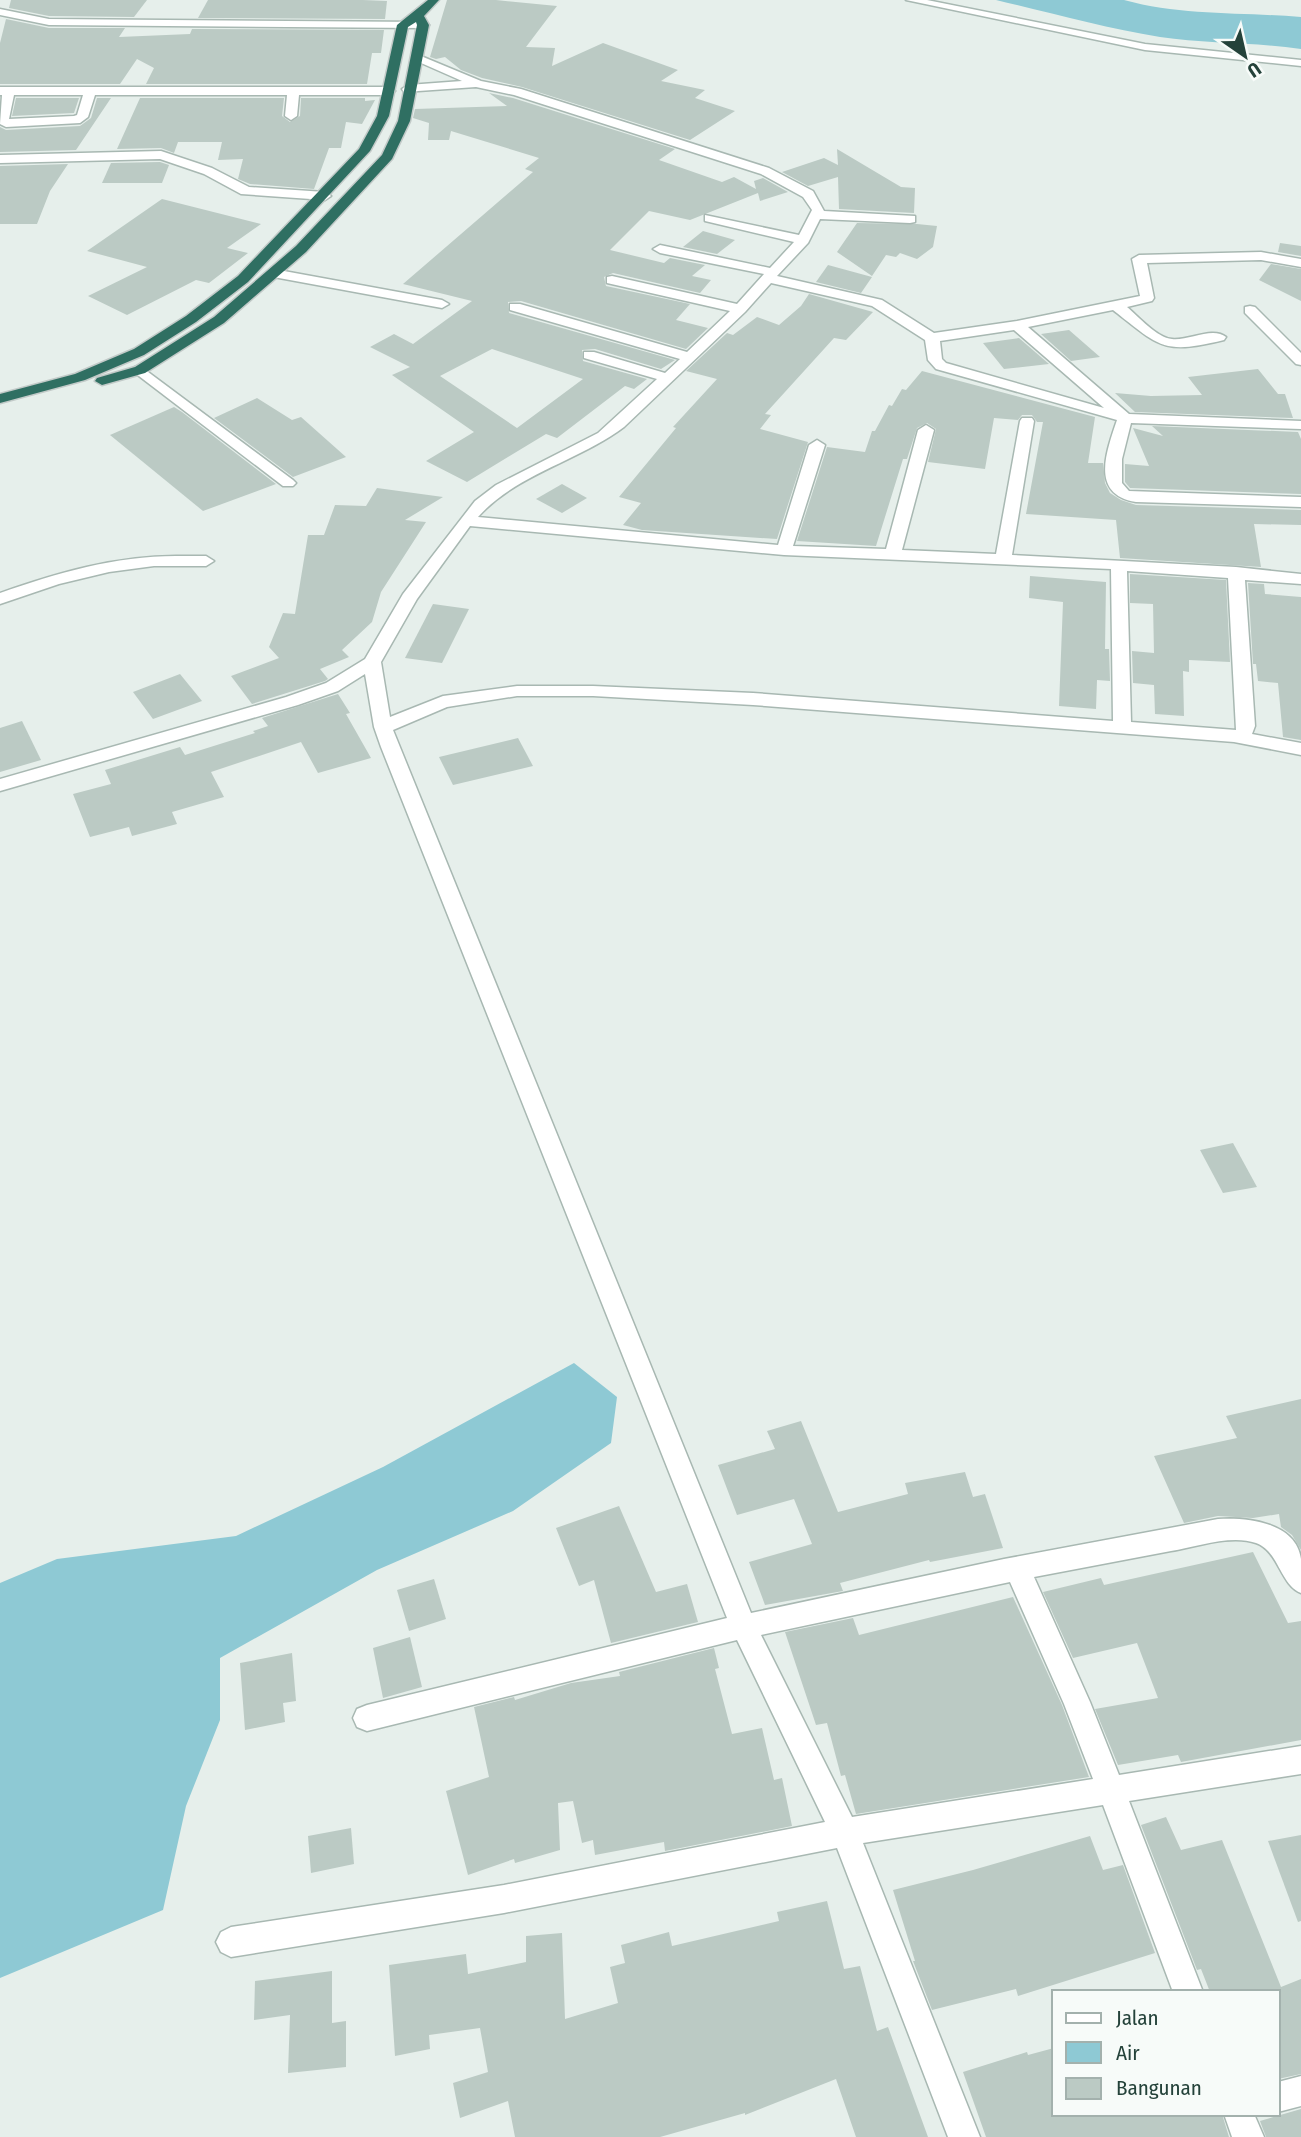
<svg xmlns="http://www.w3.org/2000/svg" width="1301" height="2137" font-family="'Fira Sans Condensed',sans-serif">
<rect width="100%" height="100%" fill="#e6efeb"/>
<!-- water -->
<g fill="#8ec9d4">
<path d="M996,0H1124C1182,16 1242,12 1301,17V49C1254,42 1207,44 1160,37C1105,28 1051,13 996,0Z"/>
<path d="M574,1363L617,1397L611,1443L513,1511L377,1570L220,1658V1720L186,1806L163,1910L0,1978V1583L57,1559L236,1536L383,1467Z"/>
</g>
<!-- building -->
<g fill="#bbcac4" fill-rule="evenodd">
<path d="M11,0H147L134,17L49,16L9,8Z"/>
<path d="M208,0H363L387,1L385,19L198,18Z"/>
<path d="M447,0H496L557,6L526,47L555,48L552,66L603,43L678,70L661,81L705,90L695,98L735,111L690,140L522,87L482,78L461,70L445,57L436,59L430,57Z"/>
<path d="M6,19L49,28H125L119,37L190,34L192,29L384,30L381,53H372L367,84H146L154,68L137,59L120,84H0V43Z"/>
<path d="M489,93L513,98L675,149L659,160L722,182L734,177L756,189L754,181L763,178L788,192L760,201L758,193L690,220L649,211L610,250L664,263L670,258L705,265L692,276L711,280L700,293L613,273L604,277L606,286L690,304L676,320L708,328L686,349L521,301L508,302L509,313L675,360L661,369L595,349L582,350L583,361L647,379L634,389L625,386L557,438L546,434L467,482L426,461L474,432L392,375L410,367L370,347L394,334L413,344L472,301L403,284L533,172L525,169L539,158L451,131L449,140H428L429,123L413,118L415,109L507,106ZM492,349L583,379L517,428L440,376Z"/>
<path d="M16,98H79L74,113L12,116Z"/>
<path d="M97,98H111L76,150L0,152V127L6,130L80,126L91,118Z"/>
<path d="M140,98H284L282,116L290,122L300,116L301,98H365V101L375,100L362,124L346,122L341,148H329L314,189L250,184L238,179L243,159L218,160L222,142H178L174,153L161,148L117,149Z"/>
<path d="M837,149L901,187L915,188L914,213L839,209L838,177L808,186L782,172L824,158L838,165Z"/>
<path d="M160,162L169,165L162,183H102L111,163Z"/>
<path d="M68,164L50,191L37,224H0V166Z"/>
<path d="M162,199L261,224L227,248L248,253L209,283L196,280L127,315L88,296L147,267L87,251Z"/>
<path d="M857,223L917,224L937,226L933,247L917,259L900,253L896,257L886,255L872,276L837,252Z"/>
<path d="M703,231L735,240L717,254L683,247Z"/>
<path d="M1280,243L1301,246V256L1278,252Z"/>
<path d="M1271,264L1301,269V301L1259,280Z"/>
<path d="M828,265L872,277L861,293L816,282Z"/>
<path d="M809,294L873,312L846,340L834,338L765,414L771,415L760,429L808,442L777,539L642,530L623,525L641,503L619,497L676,428L673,427L717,379L686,371L727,333L733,335L757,317L779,325L801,306Z"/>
<path d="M1069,330L1100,357L1071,361L1041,334Z"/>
<path d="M1019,338L1049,364L1004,369L983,343Z"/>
<path d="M1258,369L1278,394H1285L1293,418L1135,412L1115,393L1151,396L1202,395L1188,377Z"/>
<path d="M922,371L1095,417L1088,463H1103L1105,483L1110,493L1121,500L1136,505L1301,510V525L1254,524L1261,567L1120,558L1116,520L1026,514L1043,422H1037L1032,415H1022L1018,420L994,418L985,469L928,462L936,429L927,423L917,428L907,459H903L876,546L797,541L827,447L865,452L872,431H875L889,405L892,406L902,389L906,390Z"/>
<path d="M257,398L292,420L301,417L346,457L293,477L214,418Z"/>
<path d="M174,407L182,412L276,484L203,511L110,435Z"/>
<path d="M1152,426L1298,432L1301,439V494L1130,488L1125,482V464L1149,466L1133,428L1163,436Z"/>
<path d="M562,484L587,498L562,513L536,499Z"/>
<path d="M377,488L443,497L405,520L426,522L381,592L372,622L342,650L349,657L320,669L328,679L325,681L252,704L231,676L279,658L269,647L283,613L295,614L308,535H324L335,505L366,506Z"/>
<path d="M1130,574L1226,580L1230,662L1189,660V672L1183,671L1184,716L1155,714L1154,685L1133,683L1132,651L1154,653L1153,604L1130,603Z"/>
<path d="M1030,576L1106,582L1105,649H1109L1110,681L1097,680L1096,709L1059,706L1063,602L1029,598Z"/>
<path d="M1248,583L1264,584L1265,594L1301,597V740L1283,737L1278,683L1258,681L1256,664H1253Z"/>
<path d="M433,604L469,609L442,663L405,658Z"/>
<path d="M180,674L202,701L153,719L133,692Z"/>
<path d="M338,694L350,713L346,714L371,758L318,773L301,742L211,772L224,797L172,812L177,824L132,836L129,827L90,837L73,794L111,784L105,770L180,747L185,755L255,733L253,731L268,726L262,718Z"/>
<path d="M22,721L41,760L0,772V728Z"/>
<path d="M518,738L533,766L453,785L439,757Z"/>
<path d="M1233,1143L1257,1187L1223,1193L1200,1150Z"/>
<path d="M1301,1399V1550L1292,1535L1281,1527L1279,1514L1253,1518L1218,1516L1184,1523L1154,1456L1237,1438L1226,1416Z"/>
<path d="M801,1421L838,1512L908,1494L905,1483L965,1472L973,1497L985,1494L1003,1548L930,1562L929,1560L840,1583L843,1591L765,1605L749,1562L812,1544L794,1499L737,1515L718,1465L775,1449L767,1431Z"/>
<path d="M619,1506L656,1592L687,1584L698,1622L611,1643L594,1580L579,1586L556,1528Z"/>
<path d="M1253,1552L1288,1623L1301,1621V1740L1181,1762L1178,1755L1118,1765L1095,1709L1158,1698L1137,1643L1073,1658L1043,1592L1101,1578L1104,1585Z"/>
<path d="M434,1579L446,1619L409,1631L397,1590Z"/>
<path d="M1013,1597L1062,1705L1089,1777L856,1814L845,1775L841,1776L827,1723L816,1725L785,1632L853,1618L859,1635Z"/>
<path d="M410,1637L422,1687L383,1698L373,1648Z"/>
<path d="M714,1648L719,1668L715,1669L732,1734L762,1728L774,1780L782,1778L792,1826L665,1851L664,1842L595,1855L593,1840L582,1843L573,1801L558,1803L560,1850L515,1863L514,1859L468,1875L446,1791L489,1777L474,1707L514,1697L515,1700L571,1683L620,1676L619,1672Z"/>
<path d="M292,1653L296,1701L283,1703L285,1722L245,1730L240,1663Z"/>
<path d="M1166,1817L1181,1850L1222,1840L1281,1987L1301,1979V2074L1278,2079V1992H1210L1201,1969L1197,1970L1141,1825Z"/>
<path d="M351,1828L354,1864L311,1873L308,1836Z"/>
<path d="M1301,1835V1921L1298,1922L1268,1841Z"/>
<path d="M1090,1836L1103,1870L1123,1865L1155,1953L1018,1996L1016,1989L932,2010L913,1961H915L893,1890L973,1870Z"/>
<path d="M827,1901L844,1969L860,1966L877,2031L888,2027L928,2137H856L836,2079L745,2115V2113L660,2137H515L508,2101L460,2118L453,2083L488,2072L480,2028L429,2035L430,2049L395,2056L389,1965L466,1954L468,1974L526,1962V1936L562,1933L565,2019L618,2003L610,1967L625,1963L621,1945L669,1932L672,1946L779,1921L777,1912Z"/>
<path d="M332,1971V2023L346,2021V2067L288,2073L290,2015L254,2020L255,1981Z"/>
<path d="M1054,2048V2114H1222L1229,2137H986L963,2072L1027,2052L1028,2055Z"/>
<path d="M1301,2109V2137H1266L1260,2121Z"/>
</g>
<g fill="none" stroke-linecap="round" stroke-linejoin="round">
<defs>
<g id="minor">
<path d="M906,0H927L1145,44L1301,60V66L1145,50Z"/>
<path d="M0,9L49,19L423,22L429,25L423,28L49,25L0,15Z"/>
<path d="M416,54L481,81L521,89L769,168L813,191L824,211L915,216V222L910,223L820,219L808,243L777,276L882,300L934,333L1017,321L1140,296L1132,259L1139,255L1261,252L1301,259V267L1261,260L1147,263L1154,298L1152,301L1127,307C1138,316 1157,338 1172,339C1188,341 1213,326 1226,337L1224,340C1163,355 1160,347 1113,310L1028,327L1129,414L1301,421V429L1131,423L1122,459V483L1129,491L1301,497V507L1136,502C1090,494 1106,453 1117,420L936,369L928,360L925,340L872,306L771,283L745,312L624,427C579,461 516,474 478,517L778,545L809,445L817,440L825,445L793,546L886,549L918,430L926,425L934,430L902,550L996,554L1020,421L1022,418H1032L1034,421L1012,555L1236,567L1301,574V584L1245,580L1255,726L1252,734L1301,743V755L1234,742L753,705L593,696H517L447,707L393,730L751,1613L1004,1559L1218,1519C1246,1517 1296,1522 1301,1559C1301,1570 1301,1582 1301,1593C1280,1585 1279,1551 1256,1543C1231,1534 1196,1547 1171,1551C1125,1560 1080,1568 1034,1577L1090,1702L1119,1775L1301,1746V1774L1129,1801L1203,1992H1173L1103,1805L863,1843L980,2137H948L837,1848L504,1913L231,1957L221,1952L216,1942L221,1932L231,1927L504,1885L825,1822L737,1640L367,1731L357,1727L353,1718L357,1709L367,1705L727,1618L381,747L374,727L365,674L338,691L298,705L0,791V779L286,697L326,683L365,659L403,594L475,501L496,485L598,433L657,379L584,358V352H594L665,373L680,359L510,310V304H520L687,352L730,311L607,283V277L612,276L737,304L764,274L660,253L653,249L660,245L770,268L794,242L705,221V215L799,235L812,210L803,197L761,174L514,95L476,87L404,92L402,89L408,85L462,81L412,59V55ZM1014,330L1104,408L946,363L942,359L940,341ZM470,526L784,555L1111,569L1113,721L753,693L593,686H517L443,696L390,717L381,662L417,599ZM1127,571L1228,578L1236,730L1131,722ZM1010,1582L1064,1704L1093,1779L852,1817L761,1635Z"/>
<path d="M0,87H389L395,91L389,95H299L297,116L291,120L285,116L287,95H95L88,117L80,123L6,127L0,124L2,95H0ZM14,95H83L77,115L74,116L9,119Z"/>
<path d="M161,151L212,168L249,187L325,192L331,196L325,200L241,194L204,174L160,159L0,163V155Z"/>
<path d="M273,269L442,300L449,304L442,308L268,276L266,273Z"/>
<path d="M1250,306L1255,307L1301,353V365L1296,364L1245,313V307Z"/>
<path d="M140,366L293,480L296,483L293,486H283L135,373L133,370L135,367Z"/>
<path d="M176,556H206L214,561L206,566H154L109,572L59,584L0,604V593C57,573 115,556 176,556Z"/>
<path d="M1301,2076V2106L1278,2112V2082Z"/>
<path d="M1224,2114H1254L1264,2137H1232Z"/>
</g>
<path id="highway" d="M428,0H439L424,16L429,25L410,121L392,159L306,252L224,323L145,373L102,385L95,381L97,378L135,367L214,317L296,246L382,155L398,121L417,25L416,22L408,27L389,116L370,151L248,282L196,322L144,355L85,380L0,403V394L75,374L134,349L186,316L238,276L359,149L377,116L397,25Z"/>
</defs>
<!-- minor casing -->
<use href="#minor" stroke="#a8b8b2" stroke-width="3"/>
<!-- highway casing -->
<use href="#highway" stroke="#c2cac8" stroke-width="3"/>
<!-- minor -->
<use href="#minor" fill="#fff" fill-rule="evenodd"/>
<!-- highway -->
<use href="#highway" fill="#2f6f62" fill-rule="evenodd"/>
</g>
<!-- legend -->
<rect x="1052" y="1990" width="228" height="126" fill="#f7fbf9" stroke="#a3b1ad" stroke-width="2"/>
<rect x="1066" y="2013" width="35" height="10" fill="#ffffff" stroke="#a3b1ad" stroke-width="2"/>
<text x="1116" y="2025" font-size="21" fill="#24423a">Jalan</text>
<rect x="1066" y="2042" width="35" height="21" fill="#8ec9d4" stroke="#a3b1ad" stroke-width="2"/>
<text x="1116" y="2060" font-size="21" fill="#24423a">Air</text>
<rect x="1066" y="2078" width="35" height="21" fill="#bbcac4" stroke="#a3b1ad" stroke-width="2"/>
<text x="1116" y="2095" font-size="21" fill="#24423a">Bangunan</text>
<!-- north arrow -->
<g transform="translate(1245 56) rotate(146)" stroke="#f7fbf9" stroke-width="5" paint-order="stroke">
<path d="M0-5L12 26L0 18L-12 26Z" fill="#24423a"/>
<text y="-10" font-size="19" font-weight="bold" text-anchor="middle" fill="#24423a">U</text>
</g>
</svg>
